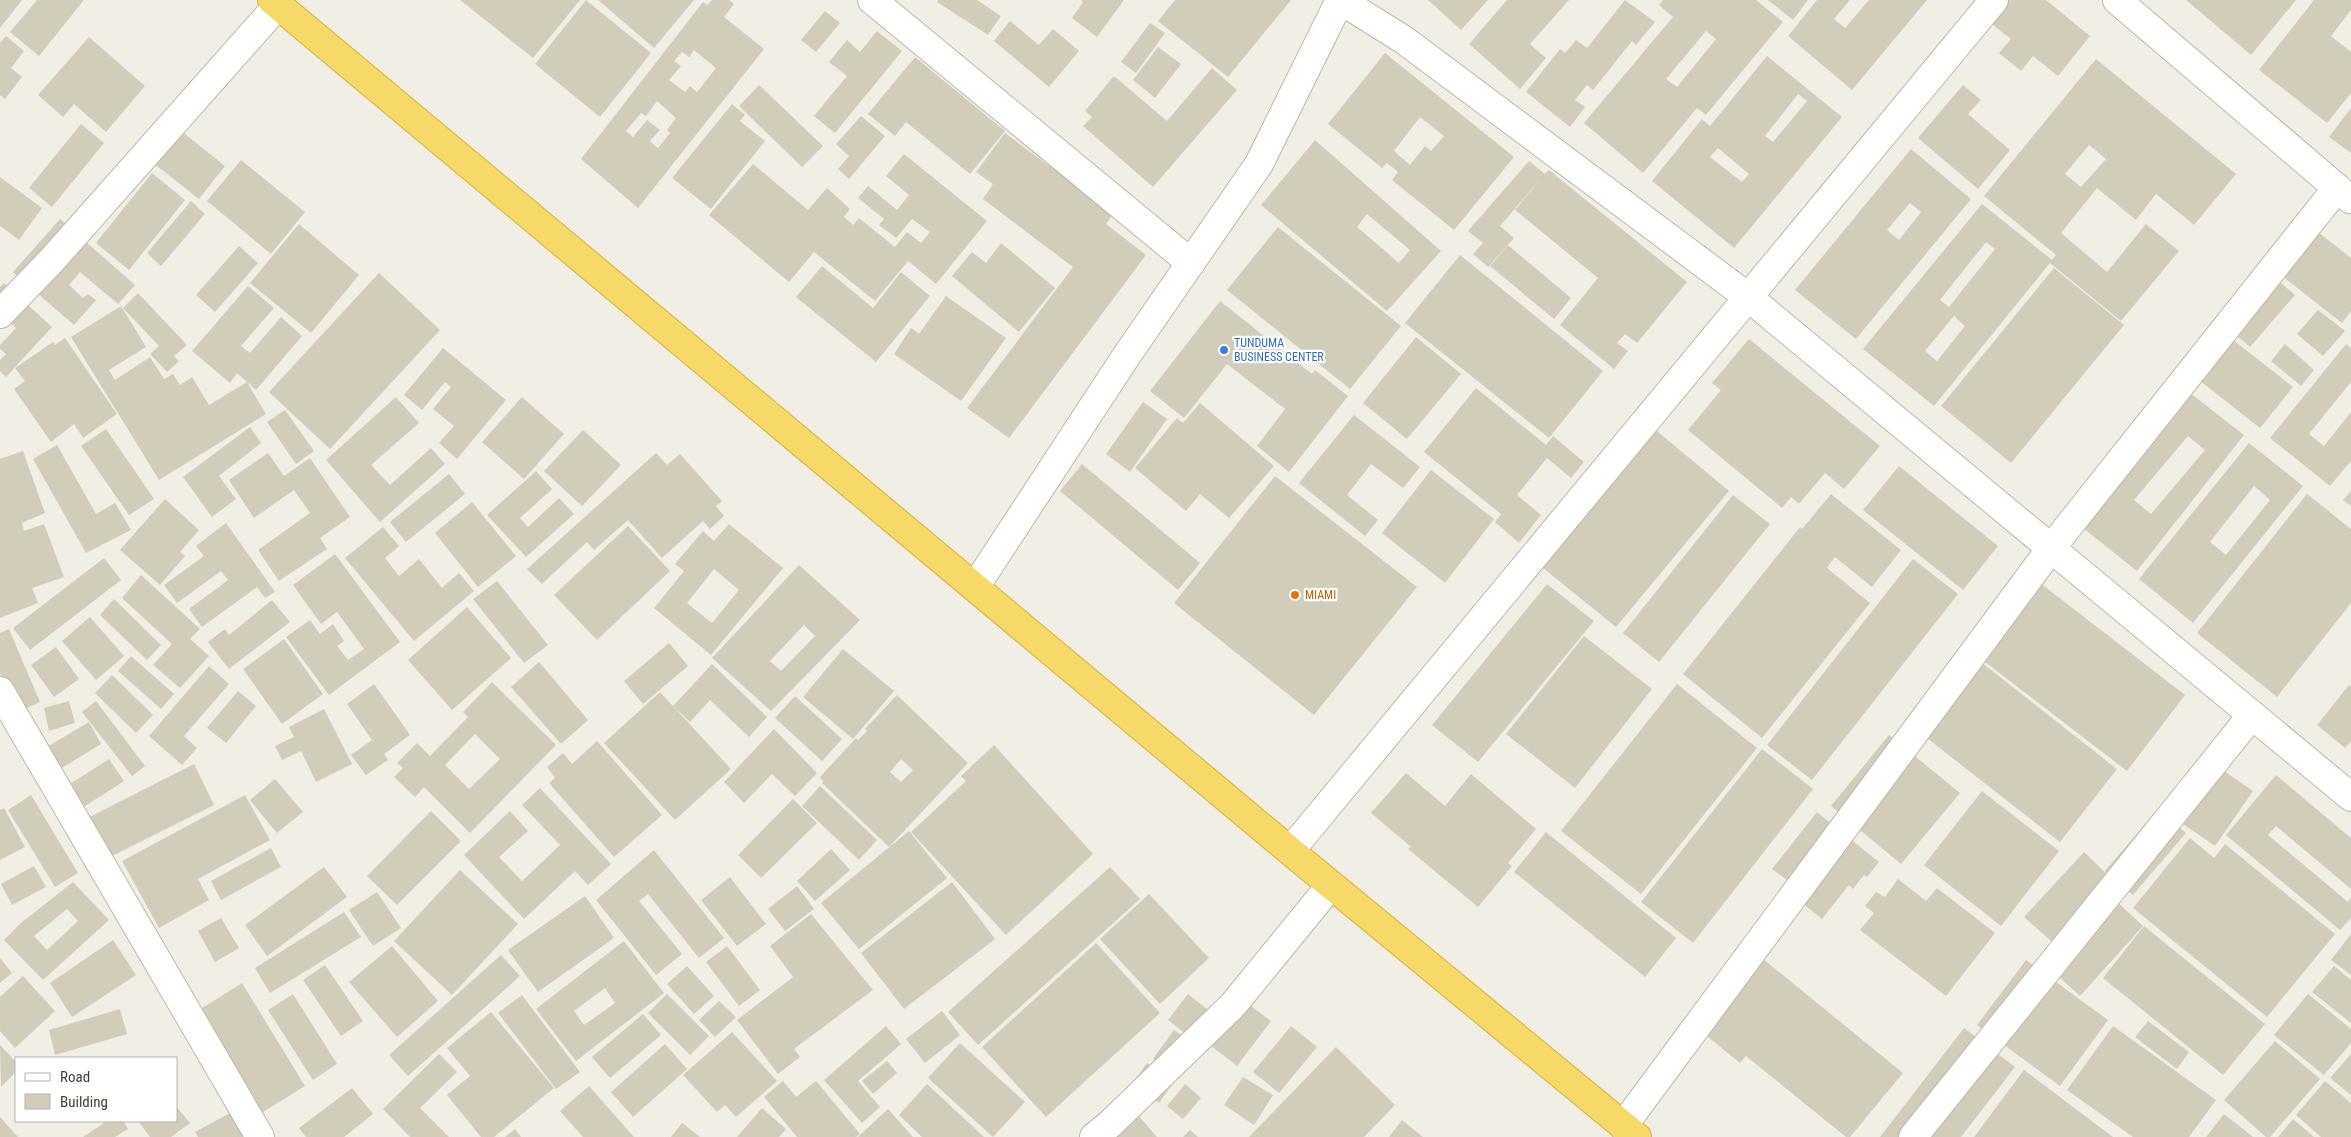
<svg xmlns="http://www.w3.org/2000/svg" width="2351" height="1137" font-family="'Roboto Condensed',sans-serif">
<rect width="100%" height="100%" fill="#f1efe5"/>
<!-- building -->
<g fill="#d2ccbb" fill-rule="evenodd">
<path d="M0,0H22L0,28Z"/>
<path d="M37,0H84L39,56L10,32Z"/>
<path d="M460,0H580L533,58Z"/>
<path d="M586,0L651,53L600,117L535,64Z"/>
<path d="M598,0H694L654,48Z"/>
<path d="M712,0H729L734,4L724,17L764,49L638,208L581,159L703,2L707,5ZM694,50L716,68L697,92L690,86L685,92L669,80L681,66L674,61L682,52L689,57ZM657,101L676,118L667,130L670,133L658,148L650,141L660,130L647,120L633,137L626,131L641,113L646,116Z"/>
<path d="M938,0H977L1001,16L988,35L937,2Z"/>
<path d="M1081,0H1124L1097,37L1072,18L1083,2Z"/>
<path d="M1175,0H1291L1228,77L1158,21Z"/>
<path d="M1428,0H1488L1461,30Z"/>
<path d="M1507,0H1569L1530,44L1546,58L1520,89L1469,44Z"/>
<path d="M1625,0L1655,22L1636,45L1632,41L1593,90L1587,85L1575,100L1585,107L1570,127L1526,92L1560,49L1565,53L1576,40L1587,48Z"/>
<path d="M1663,0H1756L1783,22L1706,115L1697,108L1643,173L1584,123L1673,17L1659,5ZM1706,31L1716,39L1677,87L1666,79Z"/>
<path d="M1768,0H1808L1793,20Z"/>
<path d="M1817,0H1850L1834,19L1845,28L1869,0H1927L1852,90L1788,36Z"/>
<path d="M2007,0H2046L2090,36L2058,76L2033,56L2021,71L1999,53L2011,39L1989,22Z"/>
<path d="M2186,0H2296L2251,55Z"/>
<path d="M2314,0H2351V10L2331,36L2351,52V93L2327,123L2259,70Z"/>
<path d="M825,11L840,23L816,52L801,40Z"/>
<path d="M1010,21L1039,45L1053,29L1079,51L1049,87L994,41Z"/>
<path d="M1150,23L1165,33L1136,73L1121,62Z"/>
<path d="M877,31L902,51L835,133L814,116L847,76L829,62L847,40L860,52Z"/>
<path d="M6,36L24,51L11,68L22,77L5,99L0,95V43Z"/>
<path d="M89,37L145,86L106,132L74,104L63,117L38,95Z"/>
<path d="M1158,47L1181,64L1155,98L1133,80Z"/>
<path d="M1385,53L1514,157L1454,230L1392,180L1398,172L1387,163L1382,168L1328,124ZM1420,117L1444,136L1431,151L1425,146L1410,165L1394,151Z"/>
<path d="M1767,56L1842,117L1734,248L1652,181L1702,119L1710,126ZM1798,94L1807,101L1773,142L1765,136ZM1718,148L1749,174L1742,182L1710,157Z"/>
<path d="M915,57L1005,131L970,174L906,122L895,136L868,114Z"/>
<path d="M2096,59L2236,174L2194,225L2156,194L2136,220L2097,188L2061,233L2107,272L2146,224L2179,251L2121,321L2050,263L1934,406L1863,349L1982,204L2052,260L2056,255L1984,196ZM2089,145L2106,159L2081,187L2065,174ZM1986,242L1995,249L1949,307L1940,300ZM1954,316L1965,326L1937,361L1925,351Z"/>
<path d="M1212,68L1237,90L1153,187L1083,126L1092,117L1085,111L1114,76L1167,121Z"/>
<path d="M759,85L823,146L802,167L739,106Z"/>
<path d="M1963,85L1981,100L1968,114L2010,150L1978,189L1918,138Z"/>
<path d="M732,104L745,115L740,121L765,141L711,209L672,178Z"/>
<path d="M2351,108V153L2329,137Z"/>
<path d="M861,116L885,136L849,179L838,169L849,156L836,144Z"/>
<path d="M165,118L225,166L199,199L138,151Z"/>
<path d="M81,124L104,143L52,207L29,188Z"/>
<path d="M1005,133L1113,214L1106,224L1146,255L1009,438L967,408L1073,267L983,199L993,184L976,172Z"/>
<path d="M1315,140L1441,251L1387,311L1261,205ZM1367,214L1410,250L1399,263L1357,227Z"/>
<path d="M1911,149L1971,199L1856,339L1795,290ZM1910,203L1921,212L1899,240L1887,230Z"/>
<path d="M904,154L987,221L936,284L908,261L875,301L814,252L789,282L709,215L753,164L808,210L827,188L850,209L844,217L853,225L859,218L895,247L907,232L921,243L930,232L912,219L896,238L879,225L884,219L858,198L868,186L897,210L909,195L886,176Z"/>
<path d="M241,160L305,212L271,254L207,201Z"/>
<path d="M1529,161L1545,174L1549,170L1687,282L1637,343L1625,334L1617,343L1628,351L1614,369L1560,325L1598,278L1515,210L1542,177L1500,226L1514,238L1488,267L1473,254L1483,243L1468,231Z"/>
<path d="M152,173L185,200L129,270L96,243Z"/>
<path d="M0,177L42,208L19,240L0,226Z"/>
<path d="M191,201L205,214L161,266L147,253Z"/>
<path d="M60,219L135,285L118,304L80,272L69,285L83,298L88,294L96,300L74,325L13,272Z"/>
<path d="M299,224L359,275L311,333L250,283Z"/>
<path d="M1278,227L1401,326L1350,389L1227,290Z"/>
<path d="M2313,228L2351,258V311L2342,323L2277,272Z"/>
<path d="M1001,243L1055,288L1019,332L952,276L972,252L986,263Z"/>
<path d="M1508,245L1571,298L1554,319L1490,266Z"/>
<path d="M239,246L258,263L215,312L196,295Z"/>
<path d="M1460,255L1603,371L1549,438L1405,323Z"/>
<path d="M822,266L873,308L901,272L930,296L876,362L796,297Z"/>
<path d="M2054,268L2124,325L2011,463L1941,406Z"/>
<path d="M379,273L440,330L330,449L269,392Z"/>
<path d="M2274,277L2295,295L2250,347L2229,329Z"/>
<path d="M4,283L52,327L6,377L0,371V360L6,354L0,349V345L16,328L0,313V287Z"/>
<path d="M248,286L274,308L241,346L250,353L281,317L302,336L256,390L237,373L230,383L192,351Z"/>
<path d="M138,293L187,345L174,356L179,361L167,372L150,354L159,346L123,308Z"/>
<path d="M946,296L1006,338L961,401L894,354L911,328L919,334Z"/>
<path d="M1220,301L1312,374L1315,370L1348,396L1289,472L1257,446L1285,409L1227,364L1184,418L1150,391Z"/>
<path d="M121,306L146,347L109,370L115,380L150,357L164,379L173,374L180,385L192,377L209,405L247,382L266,414L159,480L71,337Z"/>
<path d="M2318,310L2345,331L2323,356L2297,334Z"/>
<path d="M2223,332L2293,387L2260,428L2190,373Z"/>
<path d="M1416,337L1461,374L1407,439L1363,403Z"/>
<path d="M65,338L117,414L83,438L74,424L51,442L14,389L25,381L15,368L53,342L55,345Z"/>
<path d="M1749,339L1880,446L1844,489L1825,473L1799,504L1791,497L1782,508L1688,430L1721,390L1712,383Z"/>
<path d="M2285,344L2314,370L2301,386L2271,361Z"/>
<path d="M2346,344L2351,348V382L2309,434L2324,446L2351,412V461L2330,486L2270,438Z"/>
<path d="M443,348L506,400L457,459L439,443L454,426L433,409L451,387L445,382L422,410L404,395Z"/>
<path d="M1476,388L1546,445L1553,436L1584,462L1571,478L1547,458L1517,495L1541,515L1519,543L1495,522L1501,514L1424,452Z"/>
<path d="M2185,389L2244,435L2137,571L2078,524ZM2188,436L2205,450L2151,514L2134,500Z"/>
<path d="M396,397L419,423L371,465L390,485L431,448L445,464L380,522L326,460Z"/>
<path d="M522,397L564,434L524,479L482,442Z"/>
<path d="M1143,402L1167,419L1130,472L1106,454Z"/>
<path d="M1200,403L1274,466L1229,518L1200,494L1186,511L1135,468L1177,418L1183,423Z"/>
<path d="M285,410L314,451L296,464L267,422Z"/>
<path d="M1354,415L1420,467L1403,488L1371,464L1347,495L1378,520L1365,536L1299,483Z"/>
<path d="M250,427L261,443L219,476L236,499L212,517L183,477Z"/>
<path d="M1652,427L1729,491L1616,627L1538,564Z"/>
<path d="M106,429L154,499L129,515L81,446Z"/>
<path d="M583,430L621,465L582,506L544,471Z"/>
<path d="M2249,443L2303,486L2193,623L2139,579ZM2254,486L2270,500L2226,555L2210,542Z"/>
<path d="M57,445L96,514L115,503L131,530L86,553L33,459Z"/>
<path d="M23,451L45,513L22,523L24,531L44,524L64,577L32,588L38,603L0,618V459Z"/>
<path d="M268,453L284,476L310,458L350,517L320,538L327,549L279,581L258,550L310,513L294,490L254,518L229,480Z"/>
<path d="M656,453L667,465L680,454L722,501L716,506L724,516L710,529L703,521L662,558L628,520L594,550L587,542L542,584L527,569Z"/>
<path d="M1082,464L1200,563L1178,590L1060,491Z"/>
<path d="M1899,466L1998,546L1963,590L1863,510Z"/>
<path d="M1431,470L1494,519L1445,583L1382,533Z"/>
<path d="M536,471L552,489L520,518L528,527L559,498L574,514L526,557L487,515Z"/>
<path d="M449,474L465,494L406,542L390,522Z"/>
<path d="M1275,476L1417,587L1314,715L1174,603Z"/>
<path d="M2351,491V506L2343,500Z"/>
<path d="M1831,494L1901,550L1872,587L1835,557L1827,568L1870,603L1762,738L1683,674L1800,527L1802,529Z"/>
<path d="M2307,494L2351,529V603L2277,697L2197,633Z"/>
<path d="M1733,495L1770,524L1659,662L1623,633Z"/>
<path d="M165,499L199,530L180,552L185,556L160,585L120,550Z"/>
<path d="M472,502L516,556L478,587L435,533Z"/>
<path d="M226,523L275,592L265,598L257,587L202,627L189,609L228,580L221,571L177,603L164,585L204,556L196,546Z"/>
<path d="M729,524L783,568L711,655L654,608L684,571L675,564L703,531L714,541ZM714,569L739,590L712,623L687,603Z"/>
<path d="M628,526L670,571L597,640L554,595Z"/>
<path d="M383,527L399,546L385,558L399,576L419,559L442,588L459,573L474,591L414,641L345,558Z"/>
<path d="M335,554L400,642L329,695L286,637L310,620L320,634L333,624L344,641L337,646L348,660L364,649L337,612L321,624L293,585Z"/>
<path d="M104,558L121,580L30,650L13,628Z"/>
<path d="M1913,559L1958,594L1812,780L1767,745Z"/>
<path d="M799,565L860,620L771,711L712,658ZM804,625L815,636L781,671L770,661Z"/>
<path d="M141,575L200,629L190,639L209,656L180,688L153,665L172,644L122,598Z"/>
<path d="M2031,576L2185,695L2127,771L1972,652Z"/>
<path d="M497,581L548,645L524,663L473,599Z"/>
<path d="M1547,584L1594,621L1478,762L1432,725Z"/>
<path d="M114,599L161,645L147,660L100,615Z"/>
<path d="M272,600L290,622L229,669L208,642L225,629L229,635Z"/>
<path d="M467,607L511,658L452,710L408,660Z"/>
<path d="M90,617L124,656L96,680L62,641Z"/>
<path d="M9,629L40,702L16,713L0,673V633Z"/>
<path d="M1584,636L1652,689L1575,788L1506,734Z"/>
<path d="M284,639L323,694L282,724L243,669Z"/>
<path d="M669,643L688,666L643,704L624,681Z"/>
<path d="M56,647L79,679L54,697L31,665Z"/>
<path d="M843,649L894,691L853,739L803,697Z"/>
<path d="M131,656L174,694L161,709L118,671Z"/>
<path d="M539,662L588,720L561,744L511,687Z"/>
<path d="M1981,662L2117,769L2060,842L1923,735Z"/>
<path d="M712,664L767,717L749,737L710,700L690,722L673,706Z"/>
<path d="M209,666L229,684L184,736L197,748L182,765L149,736Z"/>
<path d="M112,675L153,715L136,733L95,693Z"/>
<path d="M492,682L556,745L470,833L424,787L415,797L394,777L403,768L397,763L417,743L430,756L468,717L463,712ZM475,734L500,759L469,789L445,765Z"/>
<path d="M374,684L410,735L384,754L388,760L366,775L351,755L372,740L347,704Z"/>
<path d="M1677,684L1757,748L1641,894L1561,831Z"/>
<path d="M2349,685L2351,687V741L2345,748L2317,725Z"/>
<path d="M238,691L256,706L226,743L207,728Z"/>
<path d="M660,692L731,769L675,820L604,743Z"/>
<path d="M897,695L968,763L889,847L822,783L823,781L820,777L856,738L858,740L867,731L865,729ZM901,759L913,770L901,782L890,772Z"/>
<path d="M795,696L842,739L822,761L775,718Z"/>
<path d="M69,701L75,723L49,731L44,708Z"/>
<path d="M96,701L145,766L132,776L82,712Z"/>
<path d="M324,709L352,764L316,782L301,751L282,760L275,746L294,737L289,727Z"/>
<path d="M89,722L101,744L47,777L35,754Z"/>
<path d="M774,729L817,773L795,796L772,774L744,803L724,782Z"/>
<path d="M1889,735L1960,793L1901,864L1831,806Z"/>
<path d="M597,741L662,815L614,857L549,783L555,778L547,767L563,753L572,764Z"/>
<path d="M994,745L1093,854L1006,935L911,832L966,781L961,776Z"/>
<path d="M1762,749L1813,789L1693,943L1641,902Z"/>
<path d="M109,759L124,781L73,814L59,791Z"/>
<path d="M2208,760L2253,791L2215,846L2170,815Z"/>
<path d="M194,764L214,805L86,869L66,829Z"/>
<path d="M1406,773L1445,806L1471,774L1536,829L1508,863L1512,866L1478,907L1408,849L1411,847L1371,813Z"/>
<path d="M2276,775L2351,838V889L2276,826L2268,835L2348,902L2351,898V918L2340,930L2226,835Z"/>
<path d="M275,779L303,812L277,833L250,800Z"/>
<path d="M820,786L877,840L859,860L802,806Z"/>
<path d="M540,788L611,864L588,885L575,871L524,919L464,855L510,811L528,831L499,857L522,881L560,845L522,805Z"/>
<path d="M1982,791L2059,851L2001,926L1924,865Z"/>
<path d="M31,795L78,873L55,887L8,810Z"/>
<path d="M245,795L270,840L198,879L209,900L159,928L122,861Z"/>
<path d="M793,799L817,823L761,878L738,855Z"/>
<path d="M4,808L25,847L0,860V810Z"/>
<path d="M2158,809L2186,833L2133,895L2105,871Z"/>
<path d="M431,811L461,841L397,905L367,876Z"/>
<path d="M1817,812L1879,862L1867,877L1864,875L1853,889L1849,885L1822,919L1786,890L1791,883L1772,869Z"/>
<path d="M909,831L947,878L859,949L821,903Z"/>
<path d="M1546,832L1676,938L1645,977L1514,872Z"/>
<path d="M2190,838L2214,858L2225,844L2335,934L2267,1017L2133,908Z"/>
<path d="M271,848L281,867L221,900L211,881Z"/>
<path d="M831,849L850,870L815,901L797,881Z"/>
<path d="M654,850L724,938L699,958L648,894L639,901L682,954L656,975L596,900Z"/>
<path d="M2084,852L2118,885L2060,949L2024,917Z"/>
<path d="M34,866L46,887L12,905L1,884Z"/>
<path d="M324,867L347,897L267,956L245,925Z"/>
<path d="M1110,867L1140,899L978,1045L948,1012Z"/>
<path d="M460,870L518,924L452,995L394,941Z"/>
<path d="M730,877L766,924L737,946L701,900Z"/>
<path d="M1898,879L1926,901L1937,888L1995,933L1946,996L1860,930L1874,913L1865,906L1876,892L1885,897Z"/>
<path d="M73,882L109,920L43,980L4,940L21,923ZM67,909L78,921L47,950L34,936Z"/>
<path d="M952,882L995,939L904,1009L861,953Z"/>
<path d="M797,886L814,909L785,931L768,909Z"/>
<path d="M377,892L401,928L373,946L349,910Z"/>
<path d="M1149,894L1209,958L1160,1004L1100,939Z"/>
<path d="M585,896L614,938L538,992L508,950Z"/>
<path d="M2112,897L2143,926L2080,996L2048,967Z"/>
<path d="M344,912L361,937L270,993L255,968Z"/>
<path d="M811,914L873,990L794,1049L800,1057L778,1074L737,1020L793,977L770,946Z"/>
<path d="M221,918L239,948L215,962L198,931Z"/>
<path d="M2144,926L2265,1024L2223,1075L2103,978Z"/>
<path d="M2351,934V975L2331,960Z"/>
<path d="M113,940L136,975L72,1017L50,983Z"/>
<path d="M624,941L664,993L576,1061L536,1009ZM605,988L615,1003L584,1025L574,1011Z"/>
<path d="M1096,943L1160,1013L1046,1117L982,1047Z"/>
<path d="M392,946L438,1001L397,1037L349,982Z"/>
<path d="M727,946L760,990L739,1006L706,962Z"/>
<path d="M1757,954L1903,1073L1850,1137H1846L1746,1056L1740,1063L1697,1028Z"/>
<path d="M501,955L520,976L408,1076L389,1055Z"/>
<path d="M0,958L12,973L0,983Z"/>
<path d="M2026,960L2108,1020L2060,1086L1977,1025Z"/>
<path d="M325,965L363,1021L341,1036L303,980Z"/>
<path d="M687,966L714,996L694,1014L667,984Z"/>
<path d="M2334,966L2351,980V1023L2312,992Z"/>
<path d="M23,976L55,1011L15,1048L0,1031V997Z"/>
<path d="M242,983L305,1086L255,1117L191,1015Z"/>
<path d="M293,994L337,1064L313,1080L268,1010Z"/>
<path d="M667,994L709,1036L690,1055L648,1013Z"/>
<path d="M1188,994L1217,1017L1235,994L1271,1021L1237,1066L1201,1038L1197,1043L1168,1020Z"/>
<path d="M2308,994L2351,1029V1043L2324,1075L2274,1035Z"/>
<path d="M522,995L580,1072L556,1089L498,1013Z"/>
<path d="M719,1001L736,1017L715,1037L699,1020Z"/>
<path d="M120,1009L127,1034L55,1055L49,1030Z"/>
<path d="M942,1011L960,1035L925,1063L906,1039Z"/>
<path d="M491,1012L554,1088L494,1137H481L447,1095L470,1076L447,1048Z"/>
<path d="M643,1014L661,1035L610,1078L592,1057Z"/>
<path d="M2148,1021L2189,1052L2177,1069L2135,1037Z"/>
<path d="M886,1026L901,1044L858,1081L880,1107L862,1123L824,1080Z"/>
<path d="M1291,1026L1317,1047L1279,1093L1253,1072Z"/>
<path d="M2113,1026L2216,1100L2189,1137H2133L2067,1090Z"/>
<path d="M1964,1028L2015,1067L1961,1137H1880Z"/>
<path d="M1174,1030L1199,1048L1177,1077L1153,1059Z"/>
<path d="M732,1032L777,1081L736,1117L725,1105L717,1112L683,1075Z"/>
<path d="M2275,1041L2320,1079L2270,1137H2266L2224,1100Z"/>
<path d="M960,1043L1025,1102L993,1137L928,1078Z"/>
<path d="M665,1044L687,1069L633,1117L611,1092Z"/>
<path d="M0,1045L16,1062V1072L1,1087Z"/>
<path d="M1336,1047L1395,1105L1364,1137H1249Z"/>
<path d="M439,1054L457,1072L420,1108L449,1137H410L383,1109Z"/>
<path d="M2351,1054V1095L2330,1078Z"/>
<path d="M887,1061L897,1073L873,1094L862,1081Z"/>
<path d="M1147,1063L1174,1082L1159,1103L1132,1084Z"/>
<path d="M2024,1070L2113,1137H1974Z"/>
<path d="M1243,1077L1273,1095L1254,1125L1224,1105Z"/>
<path d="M783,1081L796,1097L816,1081L860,1134L856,1137H797L764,1097Z"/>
<path d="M2325,1081L2351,1103V1137H2321L2296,1115Z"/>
<path d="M927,1084L984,1137H922L899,1115Z"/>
<path d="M1185,1084L1201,1098L1183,1119L1167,1106Z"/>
<path d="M589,1086L634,1137H583L560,1111Z"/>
<path d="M352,1088L373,1114L344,1137H306L299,1128Z"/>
<path d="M176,1106L190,1123L171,1137H150L138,1121H176Z"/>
<path d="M762,1108L786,1129L779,1137H737Z"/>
<path d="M888,1109L913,1137H858Z"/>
<path d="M230,1113L243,1137H198L195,1132Z"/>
<path d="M1137,1114L1157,1137H1111Z"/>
<path d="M2224,1114L2253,1137H2206Z"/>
<path d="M0,1117L18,1137H0Z"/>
<path d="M2293,1119L2314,1137H2278Z"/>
<path d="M1402,1120L1423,1137H1389Z"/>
<path d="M107,1121H123L128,1129L115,1137H83Z"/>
<path d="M682,1123L700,1137H671Z"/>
<path d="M515,1129L521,1137H505Z"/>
<path d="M1190,1130L1198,1137H1183Z"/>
</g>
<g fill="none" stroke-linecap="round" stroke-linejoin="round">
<defs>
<g id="street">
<path d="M872,0L1191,263"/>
<path d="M1340,0L1404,40L1748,297L2351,797"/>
<path d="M2117,0L2350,199"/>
<path d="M0,314L52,260L278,5"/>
<path d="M975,587L1127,355L1259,164L1340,0"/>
<path d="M0,691L260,1137"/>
<path d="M1290,851L1994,0"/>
<path d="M1623,1126L2052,547L2337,188"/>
<path d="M1094,1137L1110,1124L1233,1005L1331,885"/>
<path d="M1913,1137L2252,715"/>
</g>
<path id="highway" d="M272,0L1290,851L1637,1137"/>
</defs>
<!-- street casing -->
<use href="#street" stroke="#bcb8a8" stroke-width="30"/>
<!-- highway casing -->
<use href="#highway" stroke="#d5b03b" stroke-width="30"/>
<!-- street -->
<use href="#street" stroke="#fff" stroke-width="28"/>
<!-- highway -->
<use href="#highway" stroke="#f7d96a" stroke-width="28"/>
</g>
<!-- markers -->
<circle fill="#3f7fe0" stroke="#fff" stroke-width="2" cx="1224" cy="350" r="5"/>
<circle fill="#e8710a" stroke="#fff" stroke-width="2" cx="1295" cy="595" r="5"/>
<g text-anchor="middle" stroke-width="4.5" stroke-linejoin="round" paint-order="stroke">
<!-- shop labels -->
<g font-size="12" fill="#366cbe" stroke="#fff" text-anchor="start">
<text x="1234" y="347">TUNDUMA<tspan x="1234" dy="14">BUSINESS CENTER</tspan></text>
</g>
<!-- food labels -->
<g font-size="12" fill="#c56008" stroke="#fff" text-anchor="start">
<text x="1305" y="599">MIAMI</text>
</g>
</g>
<!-- legend -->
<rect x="15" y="1057" width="162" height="65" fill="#ffffff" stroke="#b4b3ae"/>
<rect x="25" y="1073" width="25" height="8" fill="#ffffff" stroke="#b4b3ae"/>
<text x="60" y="1082" font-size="15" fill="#434035">Road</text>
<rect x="25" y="1094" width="25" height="15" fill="#d2ccbb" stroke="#b4b3ae"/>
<text x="60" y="1107" font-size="15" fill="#434035">Building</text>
</svg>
